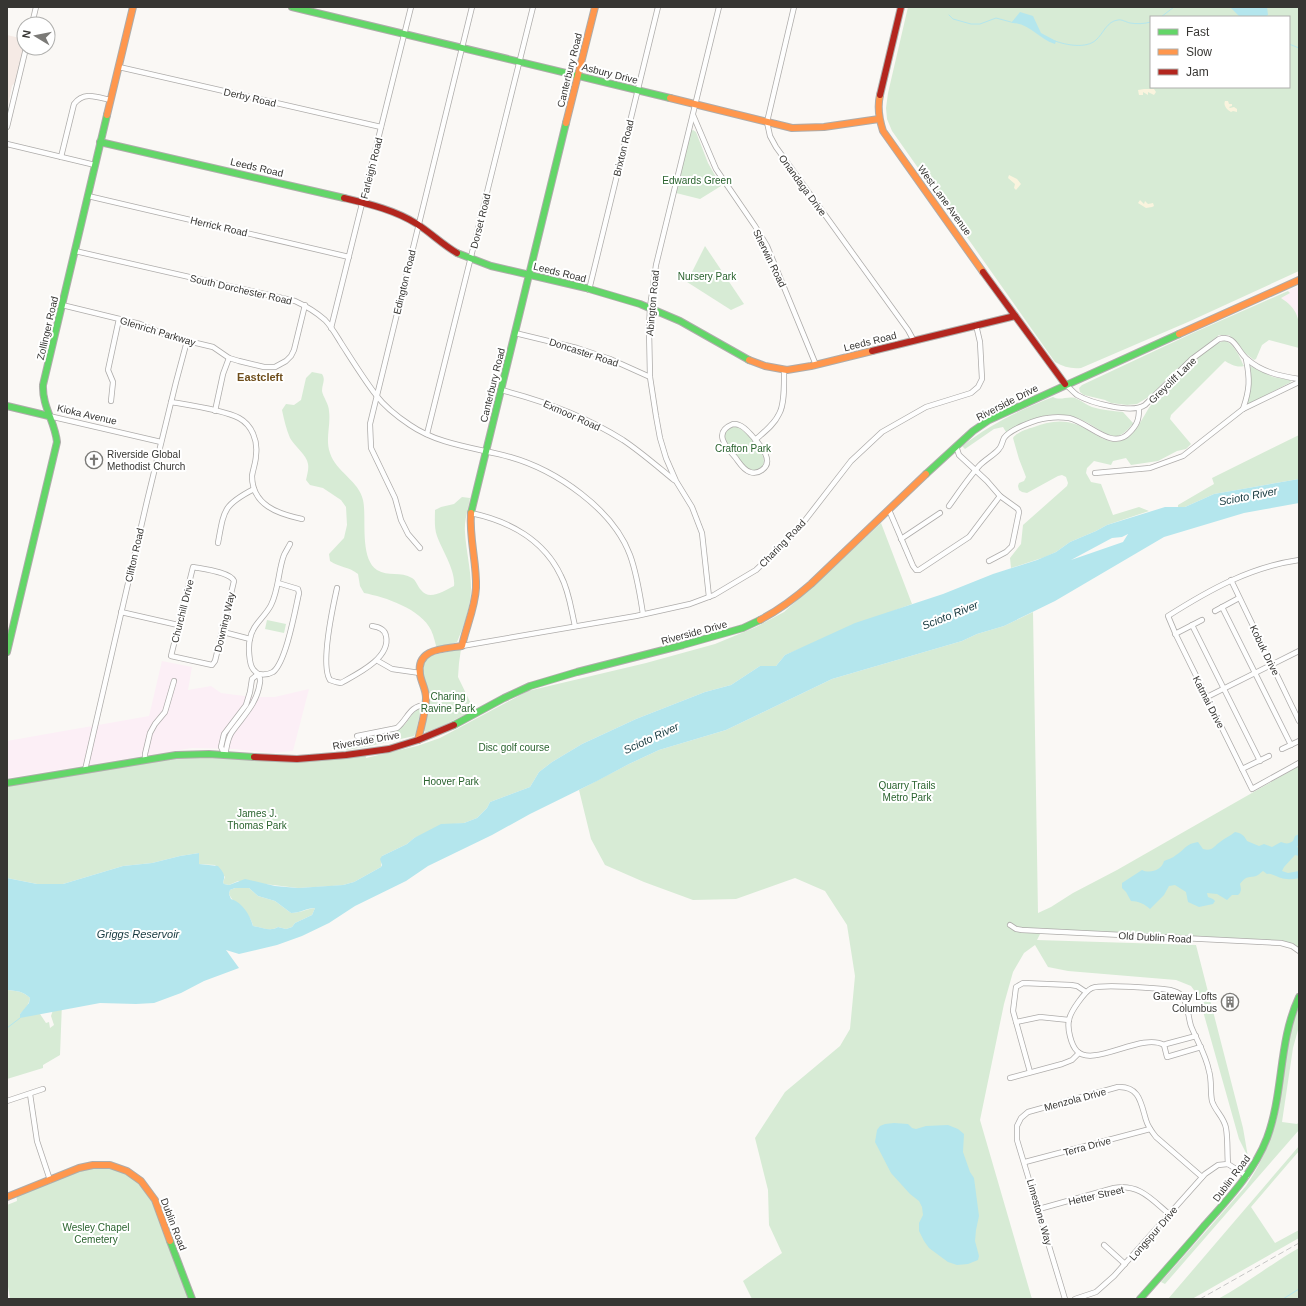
<svg xmlns="http://www.w3.org/2000/svg" width="1306" height="1306" font-family="Arial,sans-serif">
<rect width="100%" height="100%" fill="#faf8f5"/>
<!-- commercial -->
<g fill="#fceff6">
<path d="M1299,286V318L1287,302L1281,298L1289,291H1288Z"/>
<path d="M162,661L192,667L188,690L211,686L221,693L252,697H275L309,689L293,751L271,753L234,749L192,748L7,778V741L149,716Z"/>
</g>
<!-- education -->
<path fill="#f5eae5" d="M7,35L24,39V46L16,81L12,86L8,106L7,116Z"/>
<!-- green -->
<g fill="#d7ebd5" fill-rule="evenodd">
<path d="M908,7H1299V271L1188,322L1081,368C1071,369 1064,367 1055,362L892,131L887,119L886,108L888,93ZM1151,17H1289V87H1151Z"/>
<path d="M693,130L696,132L708,163L721,186L700,199L676,193L691,131Z"/>
<path d="M705,246L744,304L731,310L687,282Z"/>
<path d="M1288,291L1290,293L1281,298C1303,312 1299,326 1299,348L1269,340L1262,345L1256,359L1254,360L1244,352L1229,335H1219L1171,374L1152,395L1137,404L1127,405L1111,403L1105,400L1084,395L1080,392L1079,388L1082,385L1195,332Z"/>
<path d="M1224,341C1234,342 1240,358 1244,366C1237,368 1230,364 1225,361L1171,415L1170,419L1191,444L1186,449L1177,451L1158,461L1131,465L1126,458L1113,461L1111,465L1094,461L1087,468L1086,473L1091,482L1101,484L1113,515L1139,507L1149,511L1107,525L1096,531L1070,542L1056,552L1045,557L1011,568L1010,558L1021,544L1023,525L1067,486L1068,483L1066,477L1062,475L1058,476L1027,493L1022,492L1019,490L1018,486L1019,483L1024,481L1026,477L1019,459L1013,438C1017,432 1027,429 1034,427C1049,421 1063,419 1078,425C1091,430 1106,445 1120,441C1136,437 1142,417 1151,405C1166,387 1202,347 1224,341Z"/>
<path d="M1250,366L1273,377L1290,380L1291,382L1247,405L1246,403L1251,382Z"/>
<path d="M312,372L322,374C326,380 322,384 322,391C323,397 329,404 329,411C331,425 325,439 330,453C336,472 359,481 363,500C367,517 359,558 377,570C388,577 401,571 412,578C416,580 418,587 421,590C429,601 444,591 454,586C456,571 442,550 437,536C434,528 435,518 435,510L441,507L454,504L462,497L470,498C468,510 464,521 465,532C466,551 471,569 471,588C471,606 464,626 457,642L437,649C435,643 434,636 431,630C421,609 385,597 364,593L360,586L358,574C348,566 340,568 330,561L329,554L344,538L347,525L346,507L341,500L323,488L310,485L306,480C307,475 309,469 308,464C307,455 295,447 290,438C286,429 284,419 282,410L286,404L294,405L301,400L306,378Z"/>
<path d="M1053,397C1060,401 1067,396 1075,398C1081,400 1086,405 1092,407C1102,410 1113,411 1123,412L1133,423V424C1128,429 1124,434 1118,436C1107,438 1094,425 1084,421C1078,418 1071,415 1064,415C1043,412 1025,422 1008,433L1006,432L1003,427L994,429L965,449L962,446C991,424 1019,410 1053,397Z"/>
<path d="M734,426C744,427 776,461 759,469C755,471 751,471 747,469C742,466 729,446 724,440C725,432 727,429 734,426Z"/>
<path d="M1299,435V479L1214,494L1185,507H1178V505L1214,484L1212,478Z"/>
<path d="M881,523L912,604L885,614L785,655L776,666H760L731,685L705,692L636,719L582,744L552,762L539,772L530,787L490,802L487,808L477,818L464,823L454,824L414,838L407,844L382,856L381,867L354,882L343,885L332,886L298,888L238,881L229,885L224,884L223,882L225,877L215,865L199,864V853L180,856L152,863L123,866L63,884H37L7,878V783L163,757L260,758L365,752L366,758L417,746L440,738L528,691L646,663L715,644L756,627L784,612L835,566Z"/>
<path d="M1033,612L1038,913L1051,907L1073,893L1117,870L1299,766V949L1293,945L1282,941L1042,930L1037,940L1196,945L1243,1128L1248,1157L1239,1139L1199,997L1191,986L1176,980L1068,971L1048,967L1035,945L1024,953L1013,972L1004,1004L980,1120L1032,1299H752L743,1281L782,1253L769,1225L768,1190L755,1138L785,1092L840,1046L850,1029L855,976L847,925L825,891L795,878L736,899L693,900L644,882L605,865L591,839L579,790L629,764L659,750L726,730L832,679L962,641L977,634L1004,626Z"/>
<path d="M267,620L286,624L284,633L265,629Z"/>
<path d="M461,649L459,663L458,677L474,710L446,724L426,732L422,729L429,692L422,671L423,662L429,656Z"/>
<path d="M419,708H421L416,732L414,736L370,746L346,750L343,749L342,746C354,739 367,737 380,735C386,734 393,733 398,730C408,725 410,713 419,708Z"/>
<path d="M235,888H249L258,896L275,901L291,913C300,913 306,909 315,908L312,915L295,923L292,927L286,929L278,927C270,932 261,927 253,926C250,911 235,907 229,894L230,890Z"/>
<path d="M7,990C17,991 23,991 30,998C29,1005 25,1009 20,1014H40L46,1023L49,1022L50,1028L54,1025L51,1016L54,1007L62,1003L60,1055L43,1065V1068L7,1079Z"/>
<path d="M1299,1006V1026L1293,1048L1282,1122L1297,1124L1299,1122V1130L1165,1284L1161,1282L1246,1186C1259,1167 1268,1147 1275,1125C1283,1098 1282,1068 1288,1041C1291,1029 1295,1017 1299,1006Z"/>
<path d="M1299,1146V1151L1251,1207L1275,1243L1299,1230V1238L1192,1299H1168Z"/>
<path d="M116,1167L148,1189L192,1299H10L7,1280V1205L17,1201L16,1193L79,1168Z"/>
<path d="M1299,1248V1297L1297,1299H1240L1239,1298L1234,1299H1218C1246,1284 1271,1264 1299,1248Z"/>
</g>
<!-- sand -->
<g fill="#faf4de">
<path d="M1144,89H1154L1156,92L1154,95L1148,92V95L1143,92V95H1139L1138,90Z"/>
<path d="M1225,101H1228L1229,104H1232V106L1229,107L1230,108L1234,107L1237,109V112L1233,111L1231,112C1227,110 1223,105 1225,101Z"/>
<path d="M1009,175L1017,179L1021,184L1016,190L1014,188L1015,184L1008,178Z"/>
<path d="M1140,200L1144,204L1145,201L1148,204L1153,203L1154,206L1152,207L1146,208L1138,203Z"/>
</g>
<!-- water -->
<g fill="#b4e6ed" fill-rule="evenodd">
<path d="M1230,7H1267L1268,15L1264,17H1240Z"/>
<path d="M1020,12L1033,16L1041,33L1056,41L1055,44C1039,39 1028,22 1011,23Z"/>
<path d="M1299,479V503L1244,513L1164,537L1055,601L1004,626L977,634L962,641L832,679L726,730L659,750L629,764L597,781L530,814L492,835L428,866L406,881L355,906L329,923L302,936L277,945L239,954L226,950L239,968L204,981L181,993L154,1003L136,1004L100,1003L20,1018V1014L29,1003L30,998C23,991 17,991 7,990V878L37,884H63L123,866L152,863L180,856L199,853V864L218,866C223,872 226,875 223,882L224,884L229,885L245,879L275,886L298,888L343,885L354,882L381,867L382,865L380,859L382,856L407,844L414,838L441,824L464,823L477,818L487,808L490,802L530,787L539,772L552,762L582,744L636,719L705,692L731,685L760,666H776L785,655L855,623L943,594L993,574L1037,560L1056,552L1070,542L1096,531L1107,525L1165,507H1185L1214,494ZM1128,534L1123,542L1071,560L1112,538L1122,537ZM235,888H249L258,896L275,901L291,913C300,913 307,908 315,908L312,915L295,923L292,927L286,929L278,927C270,932 262,927 253,926C250,915 243,903 231,899L229,894L230,890Z"/>
<path d="M1235,832C1241,833 1244,835 1247,841L1259,846L1264,844L1272,847L1281,842C1286,844 1289,844 1293,841L1295,836L1299,834V844L1297,847L1299,848V856L1295,855L1284,867L1282,871L1288,873L1299,871V878C1291,880 1284,880 1276,876C1272,875 1271,873 1267,874L1263,871C1261,872 1260,874 1258,875C1250,879 1247,874 1240,884C1241,888 1242,892 1238,895H1232L1227,900L1217,894L1207,893L1208,897L1213,899L1215,901L1213,904L1199,907L1188,902L1186,892L1175,885L1169,886L1164,895L1150,909C1145,904 1138,901 1131,901L1126,892L1122,888V883L1142,870C1150,874 1162,870 1164,861C1168,859 1173,858 1176,855C1186,849 1185,844 1198,842L1203,849C1212,852 1214,846 1220,842C1225,838 1230,836 1235,832Z"/>
<path d="M894,1123L908,1124L912,1128L916,1129L926,1126L948,1125L958,1129L964,1134L963,1152L970,1172L974,1178L979,1216L976,1230L975,1241L979,1256L978,1260L968,1264L957,1265L948,1262L929,1248L924,1241L919,1231V1223L923,1215L922,1207L919,1201L910,1194L891,1173L875,1142L877,1130L880,1126L885,1124Z"/>
</g>
<g fill="none" stroke-linecap="round" stroke-linejoin="round">
<!-- stream -->
<g stroke="#b4e6ed" stroke-width="1">
<path d="M949,15L953,19L971,24H980L996,18L1011,22"/>
<path d="M1161,17L1174,7"/>
<path d="M1055,41C1066,45 1086,49 1096,40C1103,34 1107,21 1118,20C1121,19 1126,22 1130,23C1136,24 1144,24 1151,22"/>
<path d="M1289,44L1299,48"/>
<path d="M7,1028L20,1018"/>
<path d="M1283,1299L1299,1289"/>
</g>
<defs>
<g id="street">
<path d="M794,7L767,122L770,136L776,147L908,330L914,341"/>
<path d="M32,24L36,7"/>
<path d="M119,67L381,127"/>
<path d="M693,115L716,169L755,226L767,246L816,365"/>
<path d="M7,127L26,48"/>
<path d="M7,144L95,165"/>
<path d="M61,157L74,104C84,91 97,97 110,100"/>
<path d="M88,196L349,257"/>
<path d="M75,251L295,301C306,306 316,312 325,320C331,326 336,335 341,343C352,360 363,378 376,395C385,407 398,417 410,425C439,445 477,448 510,457C556,470 613,509 630,555C637,574 640,595 643,614"/>
<path d="M589,290L658,7"/>
<path d="M62,305L140,324L171,337L213,347L229,358L239,361L264,367H275L286,361L291,356L294,350L305,305"/>
<path d="M331,328L411,7"/>
<path d="M515,333L577,348L610,359L650,377"/>
<path d="M1065,384C1069,387 1073,392 1077,395C1091,403 1132,414 1145,405L1192,359L1219,339C1235,334 1237,351 1247,359C1261,372 1280,376 1299,379"/>
<path d="M501,390C544,401 585,416 623,440C641,452 658,467 674,480"/>
<path d="M111,401L113,382L108,370L119,319"/>
<path d="M171,402C189,405 224,410 239,418C252,425 258,441 256,455C256,462 253,469 252,476C252,505 278,514 302,519"/>
<path d="M1243,409C1250,389 1250,379 1246,359"/>
<path d="M215,411L223,374L229,358"/>
<path d="M49,416L161,442"/>
<path d="M733,424C735,424 737,424 739,425C745,427 749,433 753,437C760,445 775,461 762,470C758,473 753,473 750,472C743,470 739,462 735,457C725,446 713,432 733,424Z"/>
<path d="M427,434L533,7"/>
<path d="M755,440C764,432 774,425 779,414C785,404 784,382 784,370"/>
<path d="M956,446L959,455L987,481L1000,496L1018,509L1019,512L1012,546L1006,552L989,561"/>
<path d="M1095,473L1150,468L1183,456L1243,409L1299,382"/>
<path d="M949,506C959,492 969,477 980,465C986,459 994,455 999,449C1002,446 1002,442 1004,438C1010,429 1037,419 1048,418C1054,417 1062,417 1069,418C1088,422 1112,451 1129,433C1137,425 1139,420 1139,409"/>
<path d="M889,510L913,566L916,570H919L969,537L1000,496"/>
<path d="M471,513C509,521 544,540 561,576C569,591 571,609 575,626"/>
<path d="M901,539L940,513"/>
<path d="M218,543C224,510 223,505 254,489"/>
<path d="M420,548L408,534L401,520L395,498L371,448L370,424L472,7"/>
<path d="M1299,560C1250,567 1209,590 1168,616L1176,635L1252,789L1299,763"/>
<path d="M193,567C203,569 230,572 234,581L215,661L212,665L171,656Z"/>
<path d="M1231,580L1299,721"/>
<path d="M337,588C333,606 320,665 330,680L336,682L341,683C357,674 391,658 386,636C385,629 379,627 372,626"/>
<path d="M709,597L702,533L692,507L676,481L666,458L660,438L656,416L650,377L649,329L650,307L656,265L719,7"/>
<path d="M1222,607L1291,745"/>
<path d="M1215,611L1239,598"/>
<path d="M121,612L178,625"/>
<path d="M1192,625L1260,761"/>
<path d="M227,633L250,639"/>
<path d="M1175,634L1202,620"/>
<path d="M462,646L636,616L690,604L714,595L756,570L796,532L851,461L882,432L926,407L971,393L978,387L982,379L980,342L976,325"/>
<path d="M378,661L392,669L420,673"/>
<path d="M258,674C264,675 268,675 273,672C286,662 295,611 299,593L298,589L278,583"/>
<path d="M1207,697L1299,651"/>
<path d="M357,736L397,728C408,719 409,706 425,705"/>
<path d="M1282,749L1299,741"/>
<path d="M225,755C227,747 227,739 232,732C244,715 257,704 260,682C261,675 256,673 253,669C249,664 248,646 250,639C252,625 265,617 271,605C279,589 278,571 284,555C286,551 288,548 290,544"/>
<path d="M225,755L221,747L224,734L246,705L250,692L252,679L258,674"/>
<path d="M145,760V754L150,733L155,724L165,712L174,681"/>
<path d="M1242,769L1269,756"/>
<path d="M85,770L147,501L176,382L187,341"/>
<path d="M1010,925L1016,929L1022,930L1281,943L1292,946L1299,951"/>
<path d="M1016,1022L1040,1017L1069,1020"/>
<path d="M1196,1036L1166,1044L1164,1045L1167,1057L1201,1047"/>
<path d="M1164,1045C1142,1032 1093,1068 1077,1051C1071,1045 1067,1028 1069,1020C1070,1012 1085,991 1092,988C1102,984 1157,988 1170,990C1174,991 1178,992 1181,995C1188,1002 1188,1017 1191,1026C1197,1041 1206,1055 1209,1071C1212,1081 1210,1091 1212,1101C1215,1111 1224,1117 1226,1128C1228,1140 1227,1152 1228,1164"/>
<path d="M1030,1072L1013,1011L1016,987L1023,983L1071,985L1077,986L1086,992"/>
<path d="M1010,1078L1062,1064L1072,1060L1079,1053"/>
<path d="M30,1094L37,1141L50,1180"/>
<path d="M7,1101L43,1089"/>
<path d="M1025,1162L1150,1129"/>
<path d="M1228,1164L1247,1176"/>
<path d="M1039,1209L1114,1188C1140,1184 1151,1199 1169,1214"/>
<path d="M1104,1245L1125,1264"/>
<path d="M1065,1299L1017,1140V1126L1021,1118L1028,1112L1118,1087C1140,1086 1141,1104 1146,1120C1148,1127 1152,1132 1156,1137L1202,1177"/>
<path d="M1075,1299L1096,1292L1114,1276L1205,1174L1218,1165L1228,1164"/>
</g>
<g id="fast">
<path d="M292,7L670,98"/>
<path d="M100,142L344,198"/>
<path d="M457,253L491,266L586,288L640,304L680,321L749,360"/>
<path d="M7,406L49,416"/>
<path d="M926,474L973,431L989,420L1179,334"/>
<path d="M471,513L566,123"/>
<path d="M7,652L57,442C55,422 42,406 43,385L107,115"/>
<path d="M454,725L504,698L530,686L577,672L683,645L743,628L760,620"/>
<path d="M7,783L176,755L209,754L254,757"/>
<path d="M170,1241L192,1299"/>
<path d="M1140,1299C1161,1275 1183,1251 1204,1226C1228,1199 1254,1172 1267,1138C1284,1092 1278,1042 1299,997"/>
</g>
<g id="slow">
<path d="M880,95C877,108 879,119 883,131L983,272"/>
<path d="M670,98L792,128L824,127L879,119"/>
<path d="M107,115L133,7"/>
<path d="M566,123L595,7"/>
<path d="M1179,334L1299,280"/>
<path d="M749,360L765,366L787,370L811,366L872,351"/>
<path d="M760,620C779,610 795,598 811,584L926,474"/>
<path d="M418,740C421,727 426,711 426,698C426,689 421,682 420,674C416,648 444,649 462,646C466,627 475,608 476,588C477,563 469,539 471,513"/>
<path d="M7,1197L79,1168L93,1165H110L127,1171L141,1181L155,1200L170,1241"/>
</g>
<g id="jam">
<path d="M880,95L901,7"/>
<path d="M344,198C369,204 395,210 417,224C431,233 443,245 457,253"/>
<path d="M983,272L1065,384"/>
<path d="M872,351L1015,316"/>
<path d="M254,757L297,759L346,755L389,749L418,740L454,725"/>
</g>
</defs>
<!-- street casing -->
<use href="#street" stroke="#aeacaa" stroke-width="6"/>
<!-- fast casing -->
<use href="#fast" stroke="#aeacaa" stroke-width="8"/>
<!-- slow casing -->
<use href="#slow" stroke="#aeacaa" stroke-width="8"/>
<!-- jam casing -->
<use href="#jam" stroke="#aeacaa" stroke-width="8"/>
<!-- street -->
<use href="#street" stroke="#fefefe" stroke-width="4.5"/>
<!-- fast -->
<use href="#fast" stroke="#63d668" stroke-width="6"/>
<!-- slow -->
<use href="#slow" stroke="#ff974d" stroke-width="6"/>
<!-- jam -->
<use href="#jam" stroke="#b3261e" stroke-width="6"/>
<!-- rail -->
<path stroke="#c7c7c6" stroke-width="1" stroke-dasharray="6 3" stroke-linecap="butt" d="M1200,1299L1299,1243"/>
</g>
<!-- icons -->
<defs>
<symbol id="church-ring" viewBox="-11 -11 22 22"><circle r="9.5" fill="#fff" stroke="#7b7a77" stroke-width="1.5"/><path d="M-1.2-6h2.4v3.5h3.3v2.4h-3.3V6h-2.4V-.1h-3.3v-2.4h3.3Z" fill="#7b7a77"/></symbol>
<symbol id="building-ring" viewBox="-11 -11 22 22"><circle r="9.5" fill="#fff" stroke="#7b7a77" stroke-width="1.5"/><path d="M-4-6H4V6H1V3H-1V6H-4ZM-2.5-4.3h1.7v1.8h-1.7ZM.8-4.3h1.7v1.8H.8ZM-2.5-1h1.7V.8h-1.7ZM.8-1h1.7V.8H.8Z" fill="#7b7a77"/></symbol>
</defs>
<g fill-rule="evenodd">
<use href="#church-ring" x="84" y="450" width="20" height="20"/>
<use href="#building-ring" x="1220" y="992" width="20" height="20"/>
</g>
<g text-anchor="middle" stroke-width="4" stroke-linejoin="round" paint-order="stroke">
<!-- street labels -->
<g font-size="10" fill="#373633" stroke="#fff">
<text transform="translate(569 70) rotate(-76)" y="4">Canterbury Road</text>
<text transform="translate(610 73) rotate(14)" y="4">Asbury Drive</text>
<text transform="translate(250 97) rotate(13)" y="4">Derby Road</text>
<text transform="translate(623 148) rotate(-76)" y="4">Brixton Road</text>
<text transform="translate(257 167) rotate(13)" y="4">Leeds Road</text>
<text transform="translate(371 168) rotate(-76)" y="4">Farleigh Road</text>
<text transform="translate(803 185) rotate(54)" y="4">Onandaga Drive</text>
<text transform="translate(945 200) rotate(54)" y="4">West Lane Avenue</text>
<text transform="translate(480 221) rotate(-76)" y="4">Dorset Road</text>
<text transform="translate(219 226) rotate(13)" y="4">Herrick Road</text>
<text transform="translate(770 258) rotate(64)" y="4">Sherwin Road</text>
<text transform="translate(560 272) rotate(14)" y="4">Leeds Road</text>
<text transform="translate(404 282) rotate(-76)" y="4">Edington Road</text>
<text transform="translate(241 289) rotate(13)" y="4">South Dorchester Road</text>
<text transform="translate(652 303) rotate(-85)" y="4">Abington Road</text>
<text transform="translate(47 328) rotate(-77)" y="4">Zollinger Road</text>
<text transform="translate(158 331) rotate(17)" y="4">Glenrich Parkway</text>
<text transform="translate(870 341) rotate(-14)" y="4">Leeds Road</text>
<text transform="translate(584 352) rotate(18)" y="4">Doncaster Road</text>
<text transform="translate(1172 380) rotate(-44)" y="4">Greycliff Lane</text>
<text transform="translate(492 385) rotate(-76)" y="4">Canterbury Road</text>
<text transform="translate(1007 402) rotate(-27)" y="4">Riverside Drive</text>
<text transform="translate(87 414) rotate(13)" y="4">Kioka Avenue</text>
<text transform="translate(572 415) rotate(24)" y="4">Exmoor Road</text>
<text transform="translate(782 543) rotate(-46)" y="4">Charing Road</text>
<text transform="translate(134 555) rotate(-77)" y="4">Clifton Road</text>
<text transform="translate(182 611) rotate(-76)" y="4">Churchill Drive</text>
<text transform="translate(224 622) rotate(-77)" y="4">Downing Way</text>
<text transform="translate(694 632) rotate(-15)" y="4">Riverside Drive</text>
<text transform="translate(1265 650) rotate(64)" y="4">Kobuk Drive</text>
<text transform="translate(1209 702) rotate(63)" y="4">Katmai Drive</text>
<text transform="translate(366 740) rotate(-10)" y="4">Riverside Drive</text>
<text transform="translate(1155 937) rotate(3)" y="4">Old Dublin Road</text>
<text transform="translate(1075 1099) rotate(-15)" y="4">Menzola Drive</text>
<text transform="translate(1087 1146) rotate(-15)" y="4">Terra Drive</text>
<text transform="translate(1231 1178) rotate(-53)" y="4">Dublin Road</text>
<text transform="translate(1096 1195) rotate(-13)" y="4">Hetter Street</text>
<text transform="translate(1040 1212) rotate(74)" y="4">Limestone Way</text>
<text transform="translate(174 1224) rotate(69)" y="4">Dublin Road</text>
<text transform="translate(1153 1233) rotate(-49)" y="4">Longspur Drive</text>
</g>
<!-- park labels -->
<g font-size="10" fill="#2a632e" stroke="#fff">
<text x="697" y="184">Edwards Green</text>
<text x="707" y="280">Nursery Park</text>
<text x="743" y="452">Crafton Park</text>
<text x="448" y="700">Charing<tspan x="448" dy="12">Ravine Park</tspan></text>
<text x="514" y="751">Disc golf course</text>
<text x="451" y="785">Hoover Park</text>
<text x="907" y="789">Quarry Trails<tspan x="907" dy="12">Metro Park</tspan></text>
<text x="257" y="817">James J.<tspan x="257" dy="12">Thomas Park</tspan></text>
<text x="96" y="1231">Wesley Chapel<tspan x="96" dy="12">Cemetery</tspan></text>
</g>
<!-- poi labels -->
<g font-size="10" fill="#373633" stroke="#fff" text-anchor="start">
<text x="107" y="458">Riverside Global<tspan x="107" dy="12">Methodist Church</tspan></text>
<text x="1217" y="1000" text-anchor="end">Gateway Lofts<tspan x="1217" dy="12">Columbus</tspan></text>
</g>
<!-- neighbourhood labels -->
<g font-size="11" font-weight="bold" fill="#6f4e1b" stroke="#fff">
<text x="260" y="381">Eastcleft</text>
</g>
<!-- water labels -->
<g font-size="11" font-style="italic" fill="#15383e" stroke="#fff">
<text transform="translate(1248 496) rotate(-11)" y="4">Scioto River</text>
<text transform="translate(950 615) rotate(-22)" y="4">Scioto River</text>
<text transform="translate(651 738) rotate(-25)" y="4">Scioto River</text>
<text x="138" y="938">Griggs Reservoir</text>
</g>
</g>
<!-- border -->
<rect width="1306" height="1306" fill="none" stroke="#373633" stroke-width="16"/>
<!-- legend -->
<rect x="1150" y="16" width="140" height="72" fill="#ffffff" stroke="#afafad"/>
<rect x="1158" y="29" width="20" height="6" fill="#63d668" stroke="#afafad"/>
<text x="1186" y="36" font-size="12" fill="#373633">Fast</text>
<rect x="1158" y="49" width="20" height="6" fill="#ff974d" stroke="#afafad"/>
<text x="1186" y="56" font-size="12" fill="#373633">Slow</text>
<rect x="1158" y="69" width="20" height="6" fill="#b3261e" stroke="#afafad"/>
<text x="1186" y="76" font-size="12" fill="#373633">Jam</text>
<!-- north arrow -->
<g transform="translate(36 36) rotate(280)"><circle r="19" fill="#ffffff" stroke="#afafad"/>
<path d="M0-3L7 15L0 10L-7 15Z" fill="#7b7a77"/>
<text y="-6" font-size="11" font-weight="bold" text-anchor="middle" fill="#373633">N</text>
</g>
</svg>
